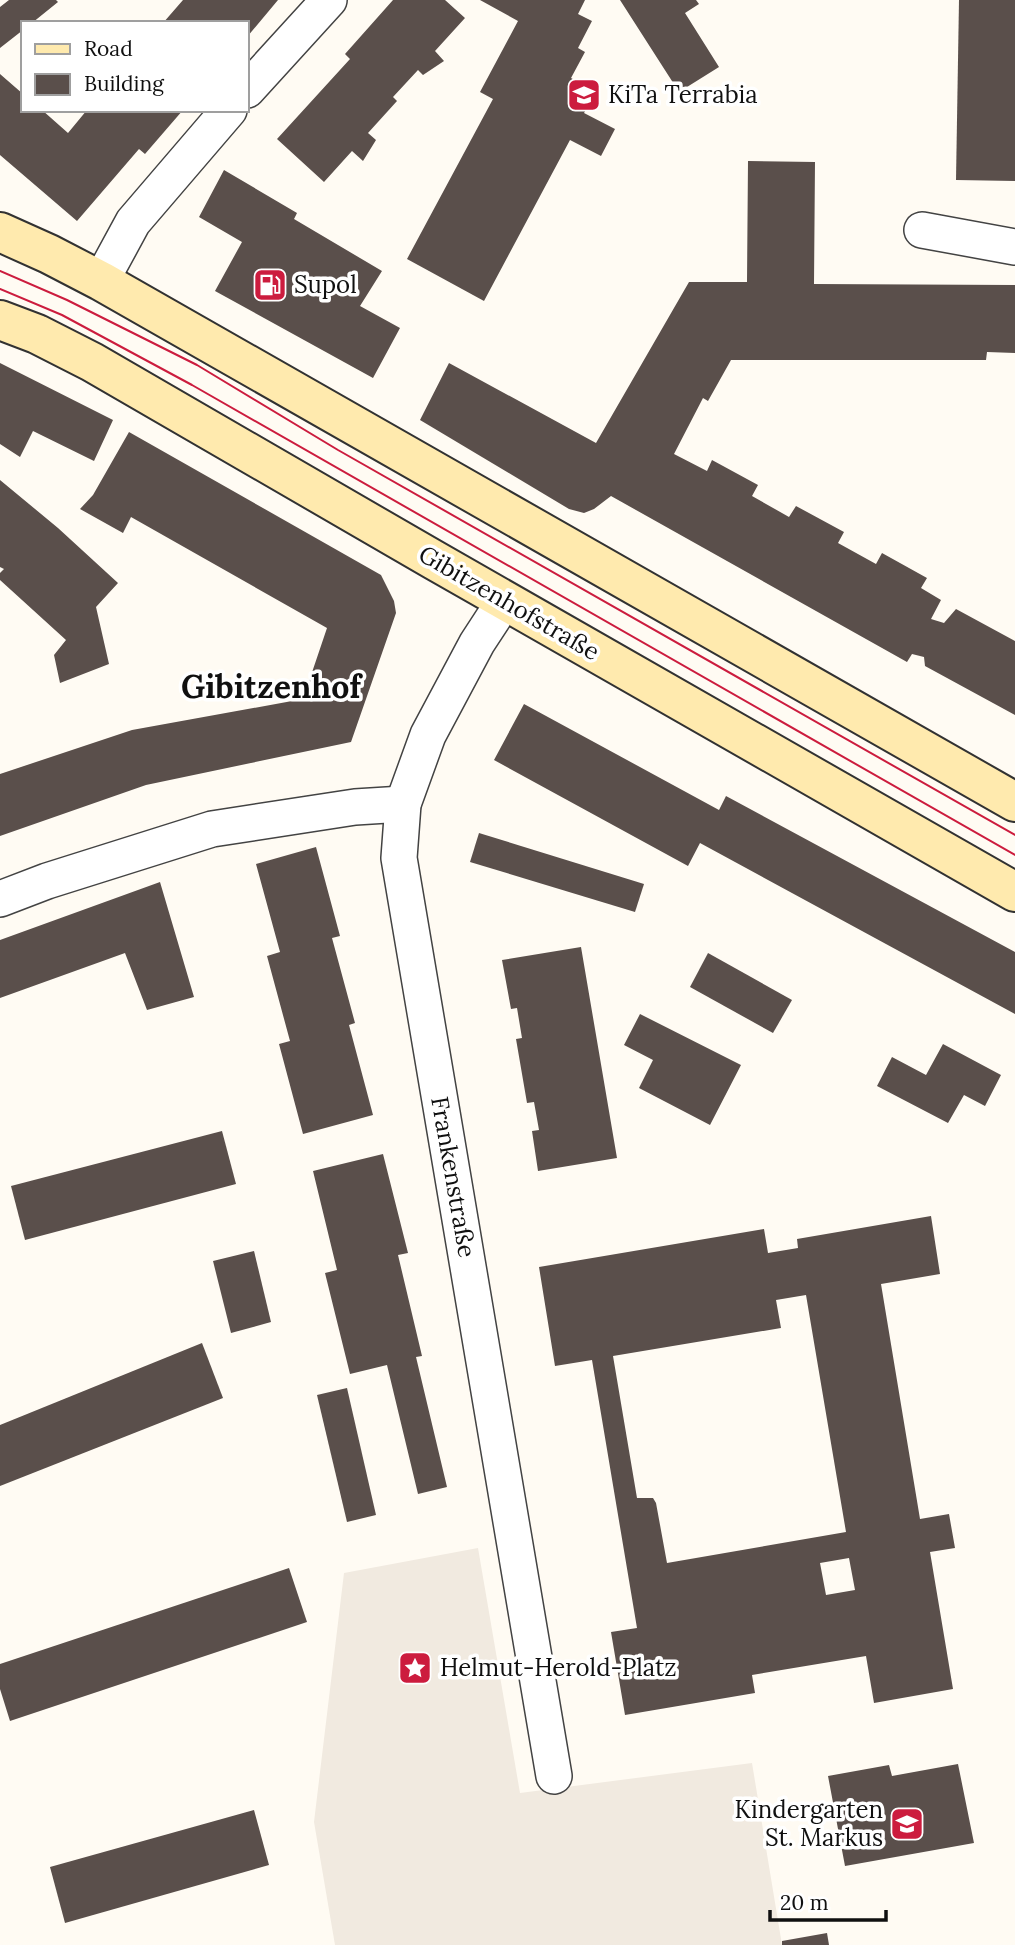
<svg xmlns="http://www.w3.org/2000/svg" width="1015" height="1945" font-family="Lora,serif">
<rect width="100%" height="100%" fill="#fffbf3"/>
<!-- plaza -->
<path fill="#f1eae0" d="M478,1548L520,1793L752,1763L782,1945H335L314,1822L344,1573Z"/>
<!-- building -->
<g fill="#5a4f4b" fill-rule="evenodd">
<path d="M9,0H56L58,2L32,23H23V30L0,48V7Z"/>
<path d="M183,0H278L247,37V23H163Z"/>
<path d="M393,0H445L465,18L435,51L444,61L423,75L418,70L393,97L397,101L368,133L376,140L363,161L352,151L324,182L277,139L350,59L345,54Z"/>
<path d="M480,0H585L578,14L592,21L578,48L585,52L571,78L596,92L584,113L615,129L601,156L570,140L484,301L407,259L493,99L480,92L518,21Z"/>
<path d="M620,0H696L699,4L685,13L719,67L679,92Z"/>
<path d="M959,0H1015V181L956,180Z"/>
<path d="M0,74L23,94V110H42L68,133L87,110H183L145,154L139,149L77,221L0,155Z"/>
<path d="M748,161L815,162L814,284L1015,285V353L987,352L986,360H731L708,401L703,398L674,454L707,471L712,460L758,485L752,496L789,517L796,506L844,532L838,543L876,564L882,553L927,578L921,588L941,600L931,619L944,623L956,609L1015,641V715L925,666L924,657L912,654L907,662L611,496L594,509L584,513L569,509L420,420L449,363L596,443L689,282H747Z"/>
<path d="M224,170L297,213L294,219L382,271L360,306L400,328L373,378L215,291L242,242L199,217Z"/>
<path d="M0,363L113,420L94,461L33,431L20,457L0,444Z"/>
<path d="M129,432L381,575L394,601L396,613L351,742L146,785L0,836V774L132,730L303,699L327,628L131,517L123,533L80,509L93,495Z"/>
<path d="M0,480L58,528L118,583L96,607L109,664L60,683L54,655L66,640L0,580V573L4,569L0,567Z"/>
<path d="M524,704L719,810L726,796L1015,952V1014L700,843L688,866L494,760Z"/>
<path d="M479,833L644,884L635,912L470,862Z"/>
<path d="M316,847L340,936L332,938L355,1023L349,1025L373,1115L303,1134L279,1044L290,1041L267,956L280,952L256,864Z"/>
<path d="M160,882L194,997L147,1010L125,953L0,998V940Z"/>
<path d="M581,947L617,1158L538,1171L532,1131L539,1130L534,1102L527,1103L516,1039L522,1038L517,1008L511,1009L502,960Z"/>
<path d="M708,953L792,1000L773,1033L690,987Z"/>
<path d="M640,1014L741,1065L710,1125L639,1088L653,1060L624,1045Z"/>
<path d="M943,1044L1001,1075L985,1106L964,1095L948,1123L877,1086L892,1057L926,1075Z"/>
<path d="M222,1131L236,1184L25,1240L11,1186Z"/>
<path d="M383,1154L408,1253L398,1255L422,1356L416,1357L447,1487L418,1494L387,1365L350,1374L325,1273L337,1270L313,1171Z"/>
<path d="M931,1216L940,1274L881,1284L920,1519L949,1514L955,1548L930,1552L953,1689L874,1703L866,1656L752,1675L755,1693L625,1715L611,1632L637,1628L592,1360L555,1366L539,1267L764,1229L768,1253L798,1248L797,1239ZM806,1295L846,1532L667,1563L656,1503L653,1498H637L613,1356L781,1328L776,1300ZM849,1558L855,1590L826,1595L820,1563Z"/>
<path d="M254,1251L271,1322L231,1333L213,1261Z"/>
<path d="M202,1343L223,1398L0,1486V1425Z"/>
<path d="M347,1388L376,1515L347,1522L317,1395Z"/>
<path d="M289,1568L307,1622L10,1721L0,1689V1664Z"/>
<path d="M958,1764L974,1843L845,1866L828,1776L889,1765L892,1776Z"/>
<path d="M254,1810L269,1865L65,1923L50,1867Z"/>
<path d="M827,1933L829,1945H782V1941Z"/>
</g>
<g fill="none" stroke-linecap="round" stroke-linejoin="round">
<defs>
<g id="street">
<path d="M247,90L329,0"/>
<path d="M922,230L1015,247"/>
<path d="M101,281L133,222L229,110"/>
<path d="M505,600L477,643L428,735L403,804L399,858L554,1776"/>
<path d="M0,899L47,881L212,829L355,807L403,804"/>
</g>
<g id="secondary">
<path d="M0,232L49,254L101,281L1015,802"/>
<path d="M0,320L37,334L92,362L434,560L1015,892"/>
</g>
</defs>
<!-- street casing -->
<use href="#street" stroke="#434343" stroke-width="38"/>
<!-- secondary casing -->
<use href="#secondary" stroke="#323232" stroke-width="42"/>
<!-- street -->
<use href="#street" stroke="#fff" stroke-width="35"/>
<!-- secondary -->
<use href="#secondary" stroke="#ffeaae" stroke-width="38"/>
<!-- tram -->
<g stroke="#cc1c3e" stroke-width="2">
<path d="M0,271L67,300L197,365L338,450L1015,835"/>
<path d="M0,289L62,315L192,385L1015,855"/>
</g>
</g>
<!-- icons -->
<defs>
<symbol id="school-square" viewBox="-11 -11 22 22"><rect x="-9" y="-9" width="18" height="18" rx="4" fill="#cc1c3e" stroke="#fff"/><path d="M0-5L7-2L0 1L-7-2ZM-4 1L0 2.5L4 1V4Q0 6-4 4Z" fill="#fff"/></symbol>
<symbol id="fuel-square" viewBox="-11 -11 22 22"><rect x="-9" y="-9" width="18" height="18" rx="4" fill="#cc1c3e" stroke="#fff"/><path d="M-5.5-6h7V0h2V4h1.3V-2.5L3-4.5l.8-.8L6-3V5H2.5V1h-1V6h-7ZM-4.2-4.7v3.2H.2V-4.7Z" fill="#fff"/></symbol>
<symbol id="sight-square" viewBox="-11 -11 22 22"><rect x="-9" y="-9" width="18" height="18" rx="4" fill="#cc1c3e" stroke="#fff"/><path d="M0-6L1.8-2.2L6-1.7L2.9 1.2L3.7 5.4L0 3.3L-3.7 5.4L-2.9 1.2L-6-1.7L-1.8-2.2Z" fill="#fff"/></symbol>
</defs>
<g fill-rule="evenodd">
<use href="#school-square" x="565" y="76" width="38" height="38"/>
<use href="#fuel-square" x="251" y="266" width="38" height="38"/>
<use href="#sight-square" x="396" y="1649" width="38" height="38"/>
<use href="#school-square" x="888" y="1805" width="38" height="38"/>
</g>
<g text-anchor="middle" stroke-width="7" stroke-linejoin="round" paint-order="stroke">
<!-- poi labels -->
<g font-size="24" fill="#101010" stroke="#fff" text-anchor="start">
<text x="608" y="103">KiTa Terrabia</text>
<text x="294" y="293">Supol</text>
<text x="440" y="1676">Helmut-Herold-Platz</text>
<text x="883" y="1818" text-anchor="end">Kindergarten<tspan x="883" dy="28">St. Markus</tspan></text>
</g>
<!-- street labels -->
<g font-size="24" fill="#101010" stroke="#fff">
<text transform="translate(509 603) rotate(30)" y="8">Gibitzenhofstraße</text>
<text transform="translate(453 1177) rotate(80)" y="8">Frankenstraße</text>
</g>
<!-- district labels -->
<g font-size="32" font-weight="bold" fill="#101010" stroke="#fff">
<text x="271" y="698">Gibitzenhof</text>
</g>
</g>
<!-- legend -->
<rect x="21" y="21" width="228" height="91" fill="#ffffff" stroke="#9f9f9f" stroke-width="2"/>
<rect x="35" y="44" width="35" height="10" fill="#ffeaae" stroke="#9f9f9f" stroke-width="2"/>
<text x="84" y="56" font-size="21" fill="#101010">Road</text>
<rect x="35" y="74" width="35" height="21" fill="#5a4f4b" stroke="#9f9f9f" stroke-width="2"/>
<text x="84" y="91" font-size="21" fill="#101010">Building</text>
<!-- scale -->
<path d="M770 1910v10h116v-10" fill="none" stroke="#101010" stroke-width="3.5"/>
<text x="780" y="1910" font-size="21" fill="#101010" stroke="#ffffff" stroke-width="5" paint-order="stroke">20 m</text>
</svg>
